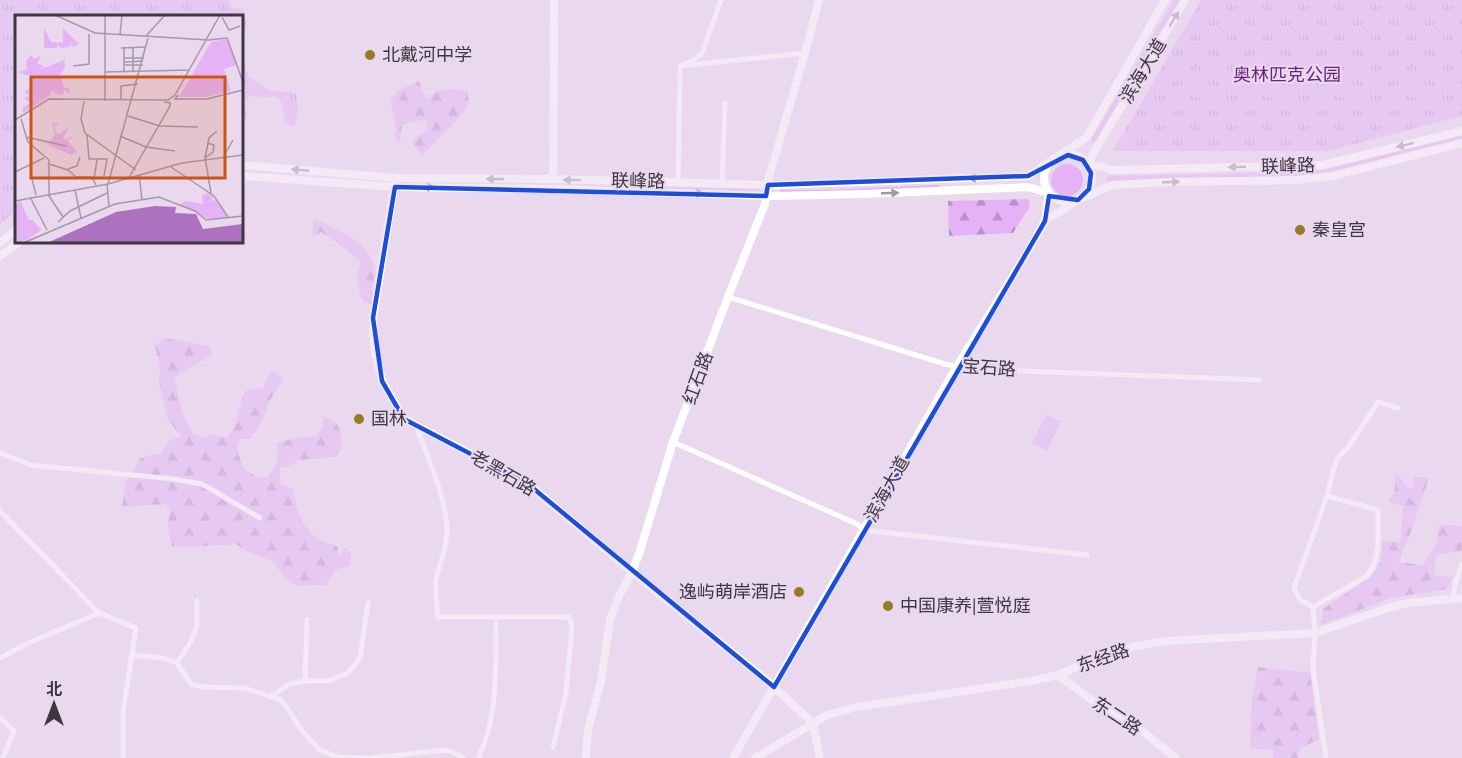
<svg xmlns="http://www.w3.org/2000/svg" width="1462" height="758" font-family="Lato,'Noto Sans SC',sans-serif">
<defs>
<pattern id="forest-firs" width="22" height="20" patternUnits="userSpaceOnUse" patternTransform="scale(1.5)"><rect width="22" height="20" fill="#e5b3f5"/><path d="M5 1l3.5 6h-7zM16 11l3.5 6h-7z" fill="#bb92c8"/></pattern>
<pattern id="park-tufts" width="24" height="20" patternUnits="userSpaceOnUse" patternTransform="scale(1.5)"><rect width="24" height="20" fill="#e5b3f5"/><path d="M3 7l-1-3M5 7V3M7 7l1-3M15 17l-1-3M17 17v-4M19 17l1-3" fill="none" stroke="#bb92c8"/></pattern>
</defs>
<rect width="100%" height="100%" fill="#e9d8ee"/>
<!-- green -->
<g fill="#e5b3f5">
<path d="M1174,0H1180L1095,144L1090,141Z"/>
<path d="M1462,136V140L1325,174L1306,176L1174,178L1107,182V176L1303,172L1323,170Z"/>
<circle cx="1067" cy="180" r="16"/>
<path d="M567,185L758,189V192L567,187Z"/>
<path d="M939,185V188L824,193L780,192V190H824Z"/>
<path d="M1046,415L1061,422L1047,451L1032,443Z"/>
</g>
<!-- forest -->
<g fill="url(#forest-firs)">
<path d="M419,81L426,99C440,88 451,86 468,92L469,104L459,118L422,155L412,142L427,129L428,119L402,124L400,143L395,138L396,126L390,100L399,90Z"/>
<path d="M1027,199L1030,201L1029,208L1013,233L949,236L948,201Z"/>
<path d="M313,218C339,230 389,250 371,288L375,295L371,304L363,301C357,286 355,278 361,263L345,248L321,232L312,238Z"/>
<path d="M164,338L210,346L212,355L174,377L183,414L193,434L206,438L212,434L227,438L235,426L243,395L248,389L262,388L272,371L284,378L270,400L261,424L250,439H240L237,449L243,468L258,478L268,477C277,464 279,458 277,443L300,437L316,436L322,428L324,417C343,424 339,429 342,447L335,457L298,460L292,465L280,468V484L293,489C299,522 305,536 338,547V558L345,547L352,554L349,566L335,570L326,585L298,586L283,576L273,561L250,553L236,544L193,547L172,546L168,526L170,510L165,504L122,507L126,481L131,475L140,458L161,453L169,441L181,436L168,420L159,383L160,366L155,346Z"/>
<path d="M1396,473L1409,489L1413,486L1414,477L1429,478L1409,537L1398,562L1423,565L1437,543L1439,525L1462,526V551L1436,555L1434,576L1453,577L1447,589L1391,598L1321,625L1323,609L1370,577L1381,562L1382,541L1401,542L1403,506L1387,501L1394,494Z"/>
<path d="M1258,667L1310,673L1319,739L1299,749L1298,758H1273V750L1250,748L1252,699Z"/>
</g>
<!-- park -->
<g fill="url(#park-tufts)">
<path d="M0,0H228L232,8L244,9L247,25L244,38V62L249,77L270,91L296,93L298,110L294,127L285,123L282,103L276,97L250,96L246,102L247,121L242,125L244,138H242V16H16V211L0,224Z"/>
<path d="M1201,0H1462V116L1328,151H1113Z"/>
</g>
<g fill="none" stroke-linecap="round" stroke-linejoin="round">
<!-- street -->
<g stroke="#fff" stroke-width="5">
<path d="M684,64L694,60L702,53L721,0"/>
<path d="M678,182L680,66L805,53"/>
<path d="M722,184L725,103"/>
<path d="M728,297L945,364L973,369L1260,380"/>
<path d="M416,425C427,457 444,491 447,526C448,545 440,561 436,580C435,591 437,605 438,617H569L572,627L566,693L553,747"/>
<path d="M673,442L857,524L864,530L1087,555"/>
<path d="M0,453L31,465L173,479L202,484L260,518"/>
<path d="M0,511L99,613L136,628L123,713V758"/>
<path d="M1453,598L1455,584L1462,564"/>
<path d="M1313,607L1300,600L1294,588L1327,496L1332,475L1337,459L1349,446L1378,402L1398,408"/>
<path d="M132,655L163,658L177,663L191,684L203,687L244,688L281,700L290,712L300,728L311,741L320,750L338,757L370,758L445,750L457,754L463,758"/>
<path d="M0,658L26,644L99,613"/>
<path d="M177,663L190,643L197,626V601"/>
<path d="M305,681L307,620"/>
<path d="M271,696L290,684L305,681H328L348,673L360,658L368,603"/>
<path d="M0,718L14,731L3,758"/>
<path d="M478,758C499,717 495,668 496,623"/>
<path d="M1326,758L1313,668L1315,633L1313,607L1367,576L1373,567L1378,547V510L1327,496"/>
</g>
<!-- secondary -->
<g stroke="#fff" stroke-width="8">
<path d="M1185,0L1095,150L1088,166H1100L1111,170L1323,165L1462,131"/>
<circle cx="1068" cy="178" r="24"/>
<path d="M242,165L396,178L553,179L774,185L1028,176L1087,137L1165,0"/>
<path d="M242,176L395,187L553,189L772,196L864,194L1028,187L1049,193L1045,221L1029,250L957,366L774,687L733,758"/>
<path d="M553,179L554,0"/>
<path d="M395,182L373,318L374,348L382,381L404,419L528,484L632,572L765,679L813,723"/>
<path d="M1045,221L1078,200L1112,185L1169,182L1296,180L1332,176L1462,143"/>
<path d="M0,243L16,230"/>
<path d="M0,256L19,242"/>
<path d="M1058,675L1096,703L1142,731L1176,758"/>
<path d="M813,723L820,758"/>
<path d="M586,758L588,729L601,682L610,620L619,596L632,572L639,554L673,442L728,297L765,204L769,177L805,53L819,0"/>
<path d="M755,758L827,715L857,707L1031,681L1058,675L1102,656L1136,646L1166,641L1315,633L1388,608L1408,603L1462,598"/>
</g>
</g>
<!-- one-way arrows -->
<defs><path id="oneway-solid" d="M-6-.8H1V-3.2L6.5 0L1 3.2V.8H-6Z" transform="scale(1.5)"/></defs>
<g fill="#9e9ba0">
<use href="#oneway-solid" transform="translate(1174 19) rotate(-59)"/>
<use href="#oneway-solid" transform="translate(1405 145) rotate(166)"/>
<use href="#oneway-solid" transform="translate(1237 167) rotate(179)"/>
<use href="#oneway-solid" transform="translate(300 170) rotate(-175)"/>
<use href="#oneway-solid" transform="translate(977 178) rotate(178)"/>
<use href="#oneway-solid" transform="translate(495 179) rotate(-180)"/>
<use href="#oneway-solid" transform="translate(572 180) rotate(-179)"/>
<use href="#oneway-solid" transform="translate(1171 182) rotate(-2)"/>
<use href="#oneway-solid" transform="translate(426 187) rotate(1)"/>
<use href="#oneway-solid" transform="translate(695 193) rotate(2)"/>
<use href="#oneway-solid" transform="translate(890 193) rotate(-2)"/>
</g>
<!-- marked area -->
<path d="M0 0H1462V758H0ZM1068,155L1083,160L1091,173L1089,189L1078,200L1049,196L1045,221L774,687L528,484L404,419L382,381L373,318L395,187L766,196L768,185L1028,176Z" fill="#e9d8ee" fill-opacity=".55" fill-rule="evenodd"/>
<path fill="none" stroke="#1d4ed8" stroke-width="4.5" stroke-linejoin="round" d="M1068,155L1083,160L1091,173L1089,189L1078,200L1049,196L1045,221L774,687L528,484L404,419L382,381L373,318L395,187L766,196L768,185L1028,176Z"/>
<!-- markers -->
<g fill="#987a23" stroke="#e9d8ee" stroke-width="2">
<circle cx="370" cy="55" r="6"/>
<circle cx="1300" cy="230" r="6"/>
<circle cx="359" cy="419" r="6"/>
<circle cx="799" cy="592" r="6"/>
<circle cx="888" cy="606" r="6"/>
</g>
<g text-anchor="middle" stroke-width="4.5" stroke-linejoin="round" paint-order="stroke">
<!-- poi labels -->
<g font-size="18" fill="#3e3740" stroke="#e9d8ee" text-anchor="start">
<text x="382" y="61">北戴河中学</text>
<text x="1312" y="236">秦皇宫</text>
<text x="371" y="425">国林</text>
<text x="787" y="598" text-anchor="end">逸屿萌岸酒店</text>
<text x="900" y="612">中国康养|萱悦庭</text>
</g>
<!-- street labels -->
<g font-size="18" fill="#3e3740" stroke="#e9d8ee">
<text transform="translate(1143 71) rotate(-59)" y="6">滨海大道</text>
<text transform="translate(1288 166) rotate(-2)" y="6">联峰路</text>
<text transform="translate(638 181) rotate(1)" y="6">联峰路</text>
<text transform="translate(989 368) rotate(4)" y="6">宝石路</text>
<text transform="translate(698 378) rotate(-70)" y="6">红石路</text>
<text transform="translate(503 473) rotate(30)" y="6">老黑石路</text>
<text transform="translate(887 489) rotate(-61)" y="6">滨海大道</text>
<text transform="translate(1103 658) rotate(-19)" y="6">东经路</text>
<text transform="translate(1117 716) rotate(33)" y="6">东二路</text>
</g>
<!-- park labels -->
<g font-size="18" fill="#6b227f" stroke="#e9d8ee">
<text x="1287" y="81">奥林匹克公园</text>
</g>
</g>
<!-- overview -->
<g transform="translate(15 15)">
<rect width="228" height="228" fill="#e9d8ee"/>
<path d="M29,13L36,27L48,28V13L64,29L57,32L55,25V31L46,33L42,29V33H29ZM37,108H44L39,112L43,120L54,112L48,122L50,125L61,119L53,126L62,137L56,140L32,129L40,120ZM193,178L198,182L196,186L200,185L213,202L195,205L165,189L171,186L188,189L187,180ZM5,185L14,205H18L26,215L12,225L0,228V192Z" fill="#e5b3f5"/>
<path d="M211,24L222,50L209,54L216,76L192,82H164L196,27ZM49,38L50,53L45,60L49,72L55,74V79L49,75L48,80L40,79L37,75L35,81L8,98V92L15,88L9,83L14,81L9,76L14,74L16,61L2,57L12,55L11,47L16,40L19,44L26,41L22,48L29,51L24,55L49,45Z" fill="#e5b3f5"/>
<path d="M140,191L161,192L160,198L181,199L188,214L228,209V228H32L101,197Z" fill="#ac72bf"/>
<path fill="none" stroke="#a598a8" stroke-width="1.5" d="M40,0L80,18L193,25L212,23L228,67M207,2L214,15L225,11M105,20L107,0M131,21L150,0M106,33L131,32M109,33V56M109,43H129M109,47L128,46M109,50H128M58,51L74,49V19M118,56V32M90,57L175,55M163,80L160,84H192L228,75M106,85V71L123,69M69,86L66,104L70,118L121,155M90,86V0M113,101L145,111L183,112M6,104L13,127L34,145V181L48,202M0,105L34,84L153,85L160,80L205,0M72,119L74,144H92L89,161M105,121L131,132L160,136M11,122L51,131M192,128L199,130L198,137L190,143L196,178M209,141L218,125M190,143L194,123L202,116M34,149L53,155L61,162H77L81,170M156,152L199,181L213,202M53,154L62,151L65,142M15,156L21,180M0,157L29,143M124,159L127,185M79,164L82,145M113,164L155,91V88L149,87M92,169L94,191M93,169L133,23M60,175L66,203M15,182L32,215M0,186L93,169L167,148L228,140M43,207L55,196L92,178M8,228L100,189L144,182L180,196L191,205L228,201"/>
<path fill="#ce5414" fill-opacity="0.15" stroke="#ce5414" stroke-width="3" d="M16,62H210V163H16Z"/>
<rect width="228" height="228" fill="none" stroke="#3e3740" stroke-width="3"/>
</g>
<!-- north arrow -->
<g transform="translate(54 704)" stroke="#e9d8ee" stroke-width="4.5" paint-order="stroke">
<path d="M0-4.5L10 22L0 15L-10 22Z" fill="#3e3740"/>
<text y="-9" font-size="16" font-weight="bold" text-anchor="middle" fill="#3e3740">北</text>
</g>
</svg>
